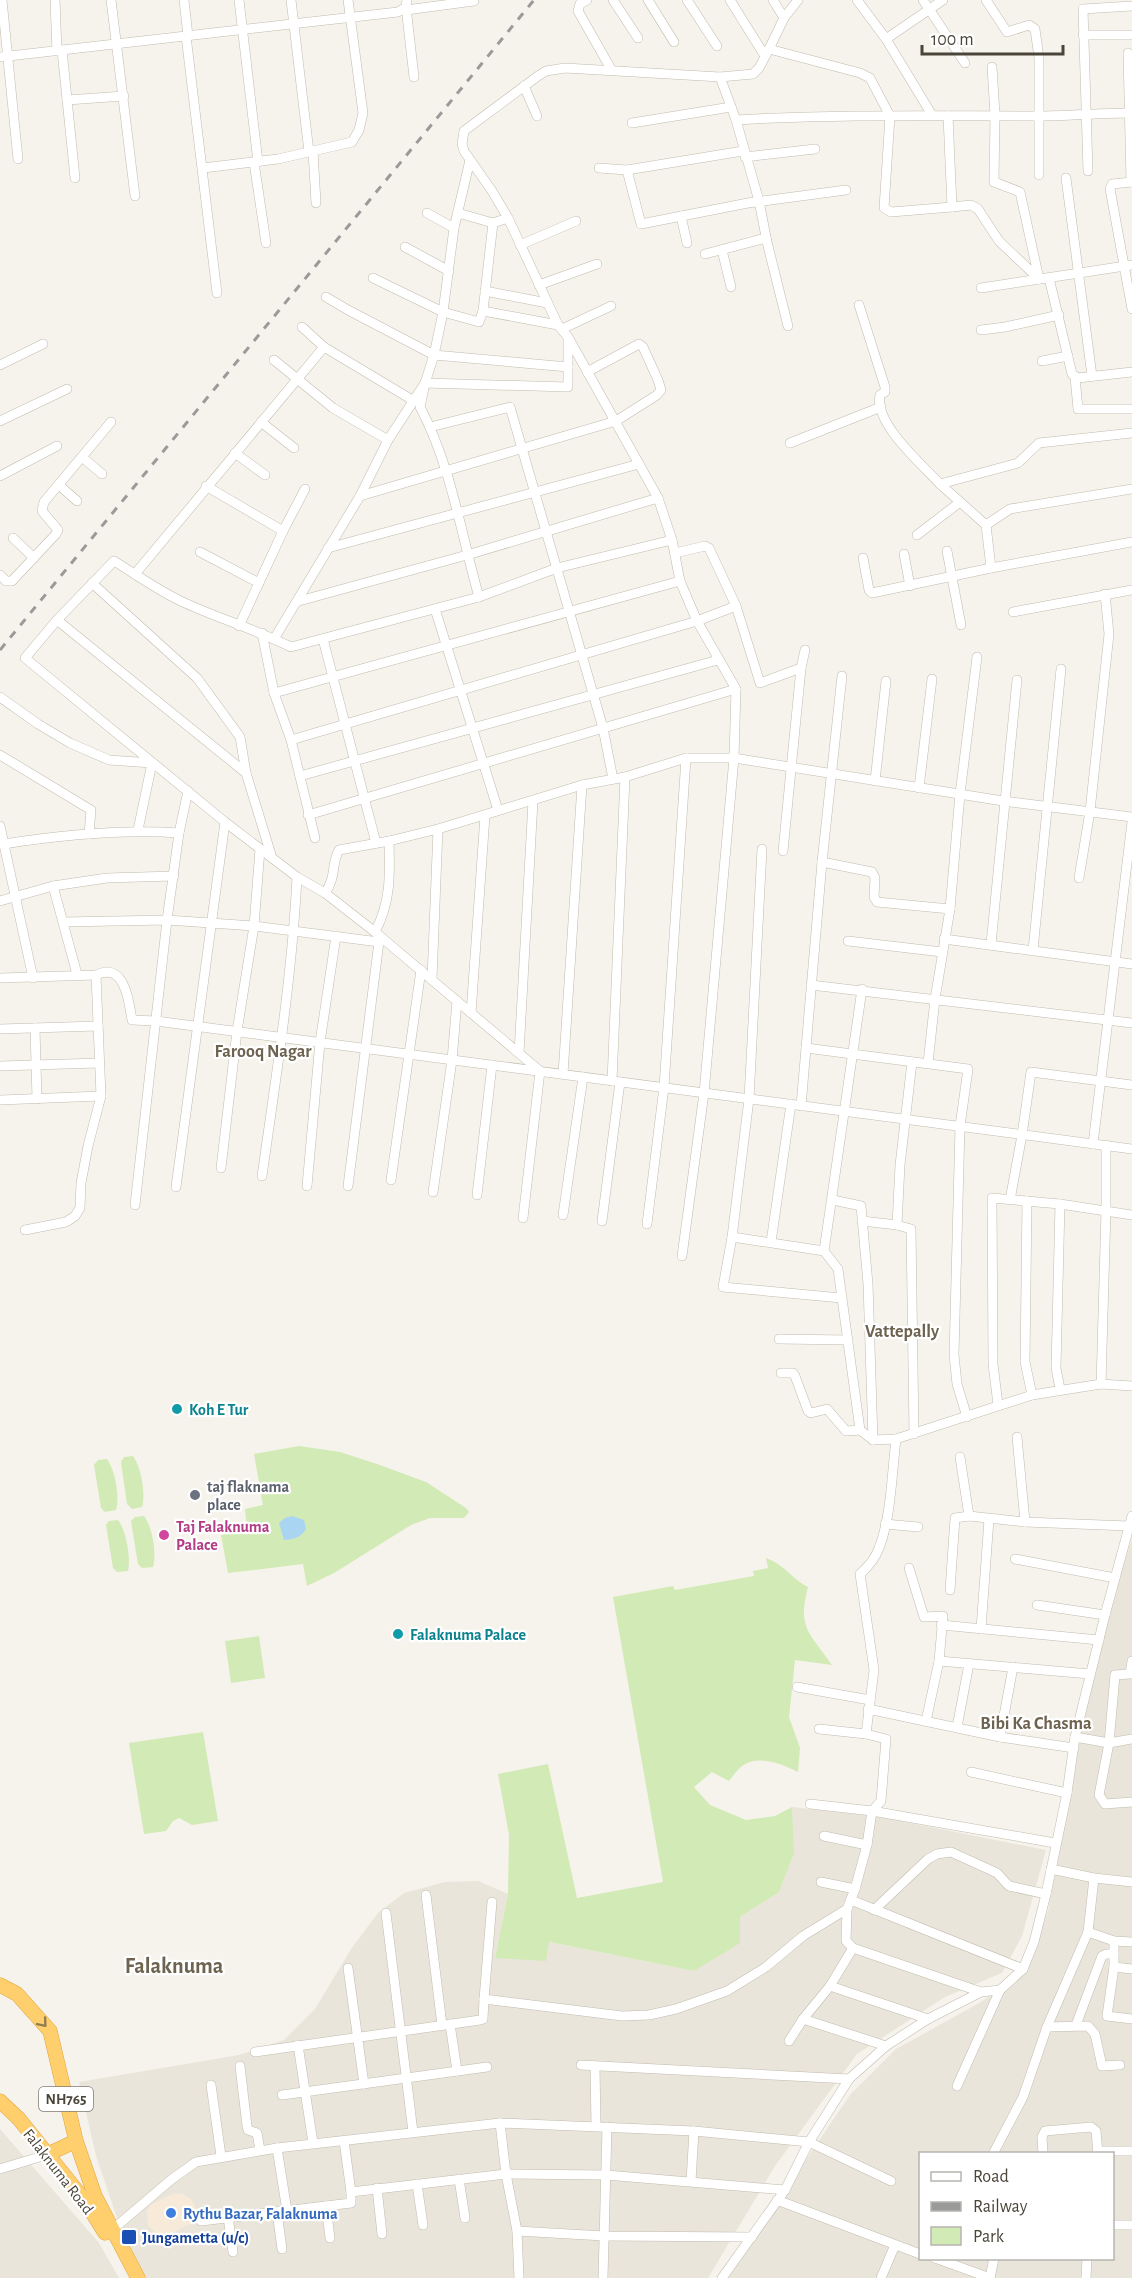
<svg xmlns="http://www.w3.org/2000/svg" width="1132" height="2278" font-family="'Alegreya Sans',sans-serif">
<rect width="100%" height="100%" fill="#f6f3ec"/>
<!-- residential -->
<g fill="#eae5da" fill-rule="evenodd">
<path d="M1132,1539V2278H725L850,2095L896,2049L981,2002L1025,1972L1048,1911L1066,1816L1081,1713L1110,1606ZM920,2154H1112V2258H920Z"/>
<path d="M792,1807L880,1817L1046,1850L1022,1936L1002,1973L945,1997L857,2054L775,2166L708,2278H144L131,2259L96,2156L79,2082L239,2055L284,2040L315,2009L351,1949L378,1913L404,1893L445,1882L478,1881L508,1894L495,1958L548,1942L694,1971L740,1917L779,1892L793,1853Z"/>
<path d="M0,2129L99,2243L119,2278H0Z"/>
</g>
<!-- commercial -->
<path fill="#f7ead8" d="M174,2193L183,2194L191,2199L195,2206L196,2215L192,2223L166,2236L159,2235L148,2226L147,2212L150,2205Z"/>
<!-- green -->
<g fill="#d2eab5">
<path d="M299,1446L340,1452L377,1464L426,1482L466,1508L469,1512L464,1518H430L411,1525L334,1573L307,1586L303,1564L228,1573L221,1535L247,1529L245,1509L263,1505L254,1454Z"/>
<path d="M133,1456C141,1467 146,1494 142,1507L132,1509L127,1504L121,1462L124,1457Z"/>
<path d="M107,1459C115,1470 120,1497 116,1510L105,1512L101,1508L94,1465L98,1460Z"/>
<path d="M144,1516C152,1526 157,1554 153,1567L142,1568L138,1564L131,1521L135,1517Z"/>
<path d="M118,1520C126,1530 131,1558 128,1571L117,1572L113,1568L106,1525L109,1521Z"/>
<path d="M766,1558C784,1564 792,1579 808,1587C797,1629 810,1633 832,1665L795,1660L789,1717L800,1748L798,1772C782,1764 758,1754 742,1766C737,1770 733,1776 729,1781L712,1772L694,1787L710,1805L746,1820L775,1816L792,1807L794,1853L779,1892L740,1917V1943L694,1971L549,1942L546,1961L495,1958L508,1894L509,1835L498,1774L548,1764L577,1898L663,1882L613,1597L673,1586L675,1590L754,1576L753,1571L768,1568Z"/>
<path d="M259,1636L265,1678L231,1683L225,1641Z"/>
<path d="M203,1732L218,1821L192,1825L179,1818L173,1821L166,1831L144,1834L129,1743Z"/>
</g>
<!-- water -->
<path fill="#a9d4f2" d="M292,1516L304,1520L306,1529C300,1538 294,1539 284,1540L279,1523L285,1518Z"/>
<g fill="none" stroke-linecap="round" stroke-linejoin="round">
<defs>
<g id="minor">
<path d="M2,0L18,159"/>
<path d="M55,0L57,51"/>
<path d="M111,0L135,196"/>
<path d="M184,0L188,36"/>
<path d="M239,0L258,162"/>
<path d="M291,0L309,152"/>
<path d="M587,0L580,4L578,11L611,69"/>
<path d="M613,0L638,38"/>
<path d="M648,0L674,42"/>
<path d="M687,0L717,46"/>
<path d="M730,0L765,56"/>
<path d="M773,0L784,18"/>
<path d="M857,0L886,39L932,115"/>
<path d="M923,0L965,63"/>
<path d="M986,0L1007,32L1029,25L1035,29L1039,58V175"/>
<path d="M406,7L414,77"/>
<path d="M406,10L474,1"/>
<path d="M1083,35H1132"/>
<path d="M186,36L217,293"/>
<path d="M886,39L943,0"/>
<path d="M769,49L784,18L798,0"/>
<path d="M62,50L75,178"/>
<path d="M1128,53L1131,182"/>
<path d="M0,57L398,12L406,7L407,0"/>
<path d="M992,67L995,115L994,182L1020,192L1039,279"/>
<path d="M720,77L753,74L759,68L769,49L860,73L870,78L890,116L884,208L891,212L952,207"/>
<path d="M524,86L537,116"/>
<path d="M67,100L124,96"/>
<path d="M948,116L952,207L971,205L978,209L999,241L1039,279"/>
<path d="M736,120L759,201L767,242L788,326"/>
<path d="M632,123L731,107"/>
<path d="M313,151L316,203"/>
<path d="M743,151L627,170L641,224L748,203L846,190"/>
<path d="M745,157L815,149"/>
<path d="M254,162L266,243"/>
<path d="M203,168L278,159L352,142L359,130L363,113L348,0"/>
<path d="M599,168L627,170"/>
<path d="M1088,171L1083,9L1132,6"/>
<path d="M1066,178L1092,376"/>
<path d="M1132,182L1112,184L1110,189L1132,309"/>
<path d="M427,213L454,228"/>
<path d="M458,213L493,223L508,218"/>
<path d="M681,216L687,243"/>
<path d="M520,245L576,221"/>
<path d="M405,247L449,271"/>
<path d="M722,250L731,287"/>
<path d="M705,254L766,238"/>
<path d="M373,278L443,312L479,322L483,311L493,223"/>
<path d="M1049,278L1072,374L1078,378L1132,372"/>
<path d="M539,285L597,264"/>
<path d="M981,288L1132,265"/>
<path d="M485,291L547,303"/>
<path d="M326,297L348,310L434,355L568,367"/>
<path d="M859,305L885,387V392L880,395C874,424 922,464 940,484L1018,463L1039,443L1132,433"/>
<path d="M483,311L558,325"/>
<path d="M302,327L324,347L414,401"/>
<path d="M562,329L611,306"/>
<path d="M981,330L1005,327L1059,315"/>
<path d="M274,360L333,408L388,440"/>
<path d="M1042,361L1068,356"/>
<path d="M0,365L43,344"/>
<path d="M1075,377L1078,409H1132"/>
<path d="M0,421L67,389"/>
<path d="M261,422L294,448"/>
<path d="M430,427L510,407L603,728L613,779"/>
<path d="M790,443L881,407"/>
<path d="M235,453L265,475"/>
<path d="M82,457L102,474"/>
<path d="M0,476L57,446"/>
<path d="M940,484L986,525L991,568L1132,542"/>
<path d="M59,485L77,501"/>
<path d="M206,486L283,531"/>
<path d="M360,496L616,421L657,395L661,390L658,380L643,347L639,344L587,372"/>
<path d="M986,525L1010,509L1132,489"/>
<path d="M917,535L960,502"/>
<path d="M13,538L34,558"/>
<path d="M328,548L639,464"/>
<path d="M947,551L961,625"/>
<path d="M200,552L259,583"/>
<path d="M675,553L705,546L709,548L736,606L760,683L801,668"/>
<path d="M904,554L910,586"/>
<path d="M863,558L869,590L872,593L991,568"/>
<path d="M135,574L324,347"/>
<path d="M0,575L6,581H12L56,534L58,530L42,511L44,502L111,422"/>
<path d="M92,583L197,678L240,737L246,773"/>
<path d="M479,597C461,534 451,465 420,407L425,383L568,387V340"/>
<path d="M299,601L467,555L658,498"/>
<path d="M435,609L498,810"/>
<path d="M1013,612L1132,590"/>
<path d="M57,620L246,773L272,858"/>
<path d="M239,626L283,531L305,489"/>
<path d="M262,633L274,693L291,740L315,838"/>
<path d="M274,639L360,496L388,440L425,383L434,355L443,312L454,228L470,160"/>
<path d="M323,639L376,843"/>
<path d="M274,693L680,581"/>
<path d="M0,697L38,724L70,743L109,760L152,763L138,830"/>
<path d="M291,740L697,621L736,606"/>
<path d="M0,755L91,810L89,834"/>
<path d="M300,776L718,660"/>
<path d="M875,781L886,681"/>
<path d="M919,788L932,679"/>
<path d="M308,815L736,689"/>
<path d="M0,826L33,978"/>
<path d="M4,844C62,835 120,829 179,833"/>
<path d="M762,849L749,1099L732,1237L723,1287L841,1298"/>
<path d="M783,851L801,668L805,650"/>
<path d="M822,862L872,872L875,878L874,897L877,902L950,909"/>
<path d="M1079,878L1090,811L1109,634L1105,594"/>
<path d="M53,886L77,974"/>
<path d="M325,893C337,876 331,863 339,850L389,841L438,829L582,785L625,777L686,758H734L1003,801L1132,817"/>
<path d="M0,901L53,886L107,878L174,876"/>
<path d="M63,922L167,920L254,926L379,942"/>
<path d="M375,932C391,902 390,874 389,841"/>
<path d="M944,939L1132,964"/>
<path d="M848,941L942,952"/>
<path d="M991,944L1017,680"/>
<path d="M1033,950L1061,669"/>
<path d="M0,978L96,975C125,961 129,1002 132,1020L156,1021L1132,1149"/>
<path d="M432,979L438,829"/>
<path d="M811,985L1132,1023"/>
<path d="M862,989L824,1251L838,1269L860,1430L873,1440L896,1439"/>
<path d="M471,1013L485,816"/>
<path d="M35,1028L37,1099"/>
<path d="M0,1029L98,1026"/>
<path d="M806,1048L968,1069L960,1126L954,1355L957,1384L967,1417"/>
<path d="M519,1053L533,801"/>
<path d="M912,1062L900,1165L897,1225L911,1229L914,1434"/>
<path d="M928,1063L935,999L950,909L960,794L977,657"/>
<path d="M0,1066L99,1063"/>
<path d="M563,1074L582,785"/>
<path d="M612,1081L625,777"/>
<path d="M0,1100L101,1096"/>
<path d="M801,1106L822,862L842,676"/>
<path d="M1093,1144L1132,822"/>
<path d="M221,1168L237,1031L254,926L260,849"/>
<path d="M262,1176C276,1077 292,977 297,877"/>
<path d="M391,1180L421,970"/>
<path d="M307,1186L320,1042L336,936"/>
<path d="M348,1186L379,942L383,941"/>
<path d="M176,1187L225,822"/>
<path d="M433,1192L452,1060L457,1001"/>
<path d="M477,1195L492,1065"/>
<path d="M833,1200L861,1206L868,1284L873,1440"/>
<path d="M1010,1200L1022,1135L1031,1072L1132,1085"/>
<path d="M1027,1201L1025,1362L1032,1395"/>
<path d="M1060,1204L1056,1368L1060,1389"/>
<path d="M135,1205L167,920L179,833L188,791"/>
<path d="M563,1215L583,1077"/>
<path d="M523,1218L540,1071L375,932L325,893L297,877L225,822L25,658L57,620L114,561C137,575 160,592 185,603C220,619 257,630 291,647L479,597L557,568L672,540"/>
<path d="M602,1221L620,1082"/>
<path d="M862,1221L897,1225"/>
<path d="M647,1224L664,1087L686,758"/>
<path d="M25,1230L66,1222L75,1216L80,1208L81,1183L88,1146L101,1096L96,975"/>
<path d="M732,1237L824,1251"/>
<path d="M771,1242L791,1104"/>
<path d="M682,1256L704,1093L734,758L736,689L697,621L680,581L672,540L658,498L568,337L558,325L508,218L492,191L464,151L462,144L464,131L538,76L546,71L565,68L720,77L736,120C836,114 936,116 1036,116C1068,116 1100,113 1132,113"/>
<path d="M779,1339L848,1340"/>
<path d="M781,1373H793L795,1376L808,1411L811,1413L827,1409L846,1431L860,1430"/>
<path d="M1101,1384L1106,1210V1145"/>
<path d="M998,1405L993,1364L992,1198L1060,1204L1132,1215"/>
<path d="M1017,1437L1025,1522"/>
<path d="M960,1457L969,1516"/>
<path d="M885,1524L918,1527"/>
<path d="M1015,1559L1115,1578"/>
<path d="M909,1568L924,1617L943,1616L939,1661L926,1721"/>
<path d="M950,1590L955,1518L969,1516L1025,1522L1129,1526"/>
<path d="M1037,1605L1105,1615"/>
<path d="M941,1625L1099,1640"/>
<path d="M981,1629L989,1519"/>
<path d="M939,1661L1090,1674"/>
<path d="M1132,1661L1130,1674L1115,1675L1109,1743L1099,1795L1105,1804L1132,1802"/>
<path d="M797,1687L870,1700"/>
<path d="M868,1709L1000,1737L1074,1748"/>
<path d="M957,1727L969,1664"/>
<path d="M819,1729L866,1734"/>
<path d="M1000,1737L1013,1667"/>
<path d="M1075,1737L1109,1743L1132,1739"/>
<path d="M971,1772L1067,1793"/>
<path d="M810,1804L872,1811L1055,1843"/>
<path d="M824,1836L867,1845"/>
<path d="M1051,1869L1094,1878L1132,1882"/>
<path d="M1094,1878L1088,1932L1114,1941L1132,1942"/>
<path d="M821,1882L855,1889"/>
<path d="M426,1895L442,2025"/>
<path d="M851,1900L1023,1969"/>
<path d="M847,1909L846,1941L853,1948"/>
<path d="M874,1910L928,1859L937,1854L951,1852L997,1873L1009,1886L1046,1894"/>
<path d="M386,1913L413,2132"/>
<path d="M1114,1941V1967L1107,2016L1132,2019"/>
<path d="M1114,1967L1132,1969"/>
<path d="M348,1968L364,2084"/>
<path d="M830,1986L928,2019"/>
<path d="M484,1999L492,1902"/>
<path d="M803,2019L886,2046"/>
<path d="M450,2024L457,2071"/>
<path d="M1076,2025L1102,1956L1106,1954H1114"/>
<path d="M1047,2027L1088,1932"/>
<path d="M789,2041L803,2019L830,1986L853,1948L981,1992"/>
<path d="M298,2045L313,2143"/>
<path d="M255,2052L480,2020L483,2019L484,1999L622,2016L649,2015L676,2009L727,1991L766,1967L803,1936L847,1909L855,1889L867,1845L872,1811L881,1801L886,1739L866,1734L874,1670L860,1574C868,1567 875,1559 879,1548C891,1518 892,1472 896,1439L1032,1395L1101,1384L1132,1386"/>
<path d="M581,2065L849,2079"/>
<path d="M240,2066L247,2126L248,2130L257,2133L260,2150"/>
<path d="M595,2066L596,2126"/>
<path d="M211,2085L221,2156"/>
<path d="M957,2086L1000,1990"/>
<path d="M282,2095L487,2067"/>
<path d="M500,2123L506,2174L517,2231L519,2278"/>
<path d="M344,2141L351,2192"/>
<path d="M277,2148L287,2211"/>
<path d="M1098,2151H1132"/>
<path d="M993,2154L1023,2097L1047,2027L1088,2026L1095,2034L1102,2066L1120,2065"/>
<path d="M1043,2154L1042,2137L1045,2131L1091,2127L1096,2131L1098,2154"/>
<path d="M0,2169L46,2155"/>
<path d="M459,2179L465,2218"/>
<path d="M691,2181L694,2131"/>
<path d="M417,2184L423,2225"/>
<path d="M377,2188L382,2234"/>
<path d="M777,2200L920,2254"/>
<path d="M326,2206L330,2238"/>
<path d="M277,2212L282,2249"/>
<path d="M228,2217L233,2252"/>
<path d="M201,2221L351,2203V2192L506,2174L606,2175L785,2190"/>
<path d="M1112,2225H1132"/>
<path d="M112,2230L172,2179L196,2162L277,2148L500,2123L694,2131L809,2142L891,2181"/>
<path d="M517,2231L604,2236L752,2237"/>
<path d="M935,2258L990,2278"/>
<path d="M603,2278L607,2127"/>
<path d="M722,2278L785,2190L809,2142L849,2079L886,2046L928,2019L981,1992L1000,1990L1023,1969L1034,1942L1046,1894L1067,1793L1075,1737L1105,1615L1132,1516"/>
<path d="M881,2278L895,2245"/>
<path d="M990,2278L994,2258"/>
<path d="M1086,2278L1087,2258"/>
</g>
<g id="highway">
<path d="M0,1985L17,1994L50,2031L76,2141L95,2196L138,2278"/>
<path d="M0,2101L19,2119L85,2201L105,2233"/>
<path d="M46,2155L76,2141"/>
</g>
</defs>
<!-- minor casing -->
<use href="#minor" stroke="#c2bbae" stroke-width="10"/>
<!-- highway casing -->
<use href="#highway" stroke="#e0a43c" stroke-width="15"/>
<!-- minor -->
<use href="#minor" stroke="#fff" stroke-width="9"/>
<!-- highway -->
<use href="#highway" stroke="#ffcf6e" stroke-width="14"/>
<!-- rail -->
<path stroke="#9a9a9a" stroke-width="3" stroke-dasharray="8 8" stroke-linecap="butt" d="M0,650L534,0"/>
</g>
<!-- one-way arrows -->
<defs><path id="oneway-chevron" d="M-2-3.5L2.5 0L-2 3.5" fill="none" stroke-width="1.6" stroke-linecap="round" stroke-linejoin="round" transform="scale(1.5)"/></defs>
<use stroke="#937c4e" href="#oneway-chevron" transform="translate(43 2023) rotate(50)"/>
<!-- markers -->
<g fill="#0f9aa8" stroke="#fff" stroke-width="2">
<circle cx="177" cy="1409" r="6"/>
<circle cx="398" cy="1634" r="6"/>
</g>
<circle fill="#6b7280" stroke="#fff" stroke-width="2" cx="195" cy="1495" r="6"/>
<circle fill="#d1479c" stroke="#fff" stroke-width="2" cx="164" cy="1535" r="6"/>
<circle fill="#3f7fe0" stroke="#fff" stroke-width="2" cx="171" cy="2213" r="6"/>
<rect fill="#1a4fb4" stroke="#fff" stroke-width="2" x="121" y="2229" width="16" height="16" rx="3"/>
<g text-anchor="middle" stroke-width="4.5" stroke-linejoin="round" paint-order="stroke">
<!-- shield labels -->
<rect fill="#fff" stroke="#817c74" stroke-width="1.5" x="39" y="2087" width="54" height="24" rx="4.5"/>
<g font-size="15" font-weight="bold" fill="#4b4439">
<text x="66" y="2104">NH765</text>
</g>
<!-- culture labels -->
<g font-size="16" font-weight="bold" fill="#0d838f" stroke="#fff" text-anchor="start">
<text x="189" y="1415">Koh E Tur</text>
<text x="410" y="1640">Falaknuma Palace</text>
</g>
<!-- worship labels -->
<g font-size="16" font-weight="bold" fill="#5b616d" stroke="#fff" text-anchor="start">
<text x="207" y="1492">taj flaknama<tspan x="207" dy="18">place</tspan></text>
</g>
<!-- hotel labels -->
<g font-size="16" font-weight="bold" fill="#b23c85" stroke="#fff" text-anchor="start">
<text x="176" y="1532">Taj Falaknuma<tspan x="176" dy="18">Palace</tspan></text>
</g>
<!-- street labels -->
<g font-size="16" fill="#4b4439" stroke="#fff">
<text transform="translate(59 2171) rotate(52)" y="6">Falaknuma Road</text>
</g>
<!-- shop labels -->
<g font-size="16" font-weight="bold" fill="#366cbe" stroke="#fff" text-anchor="start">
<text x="183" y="2219">Rythu Bazar, Falaknuma</text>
</g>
<!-- transit labels -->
<g font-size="16" font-weight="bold" fill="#164399" stroke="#fff" text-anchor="start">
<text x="142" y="2243">Jungametta (u/c)</text>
</g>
<!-- neighbourhood labels -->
<g font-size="18" font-weight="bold" fill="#6e6250" stroke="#fff">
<text x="263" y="1057">Farooq Nagar</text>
<text x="902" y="1337">Vattepally</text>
<text x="1036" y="1729">Bibi Ka Chasma</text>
</g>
<!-- district labels -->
<g font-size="22" font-weight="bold" fill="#6e6250" stroke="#fff">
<text x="174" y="1973">Falaknuma</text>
</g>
</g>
<!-- legend -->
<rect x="919" y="2152" width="195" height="108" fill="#ffffff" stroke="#b7b4b0" stroke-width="1.5"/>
<rect x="931" y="2172" width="30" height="9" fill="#ffffff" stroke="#b7b4b0" stroke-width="1.5"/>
<text x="973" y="2182" font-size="18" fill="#4b4439">Road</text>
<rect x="931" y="2202" width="30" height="9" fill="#9a9a9a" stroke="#b7b4b0" stroke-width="1.5"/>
<text x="973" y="2212" font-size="18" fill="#4b4439">Railway</text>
<rect x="931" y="2227" width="30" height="18" fill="#d2eab5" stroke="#b7b4b0" stroke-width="1.5"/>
<text x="973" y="2242" font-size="18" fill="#4b4439">Park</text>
<!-- scale -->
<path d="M922 45v9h141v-9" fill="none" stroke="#4b4439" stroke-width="3"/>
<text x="931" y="45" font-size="18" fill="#4b4439" stroke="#ffffff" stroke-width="4.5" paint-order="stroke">100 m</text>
</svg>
